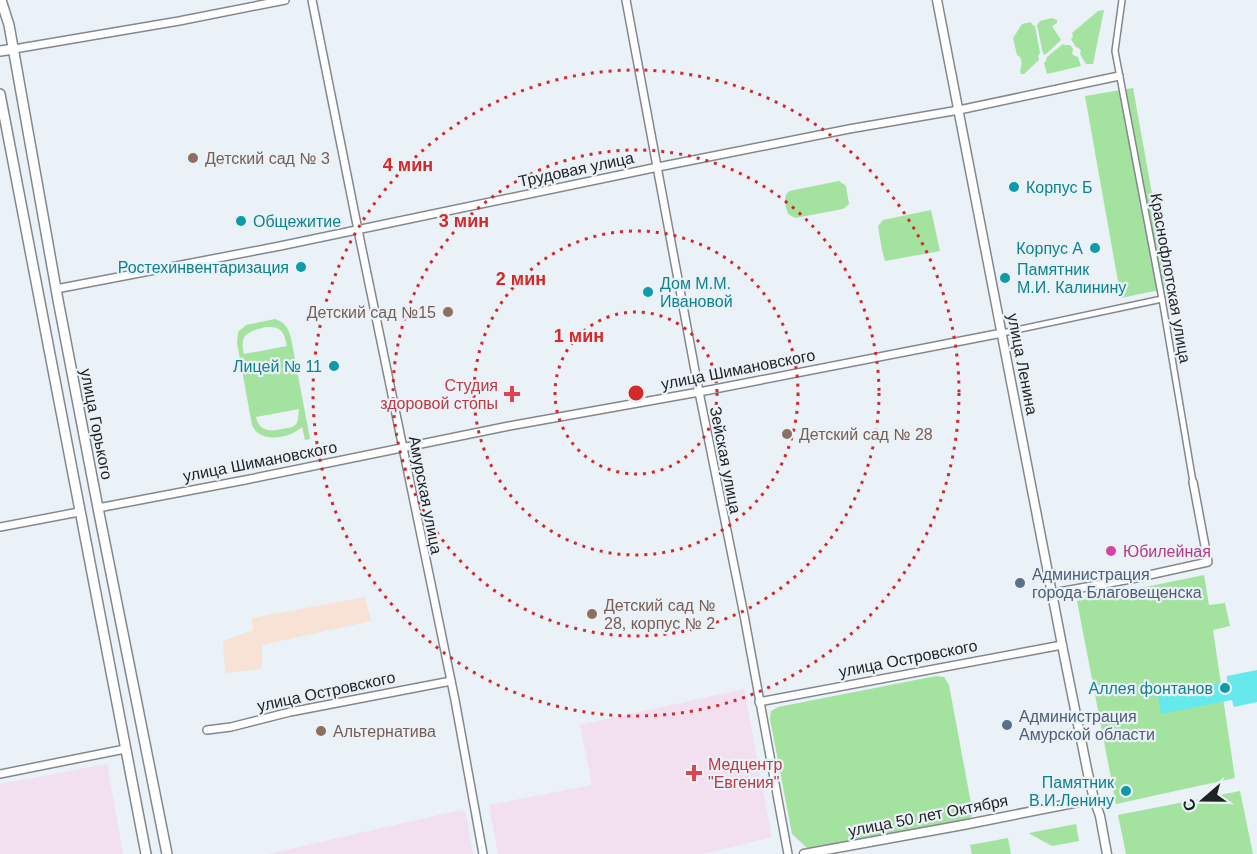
<svg xmlns="http://www.w3.org/2000/svg" width="1257" height="854" font-family="Arial,sans-serif">
<rect width="100%" height="100%" fill="#eaf1f7"/>
<!-- commercial -->
<g fill="#f2dff0">
<path d="M744,689L772,837L703,854H498L489,805L592,785L580,725Z"/>
<path d="M107,764L123,854H0V784Z"/>
<path d="M465,810L473,854H269L456,811Z"/>
</g>
<!-- industrial -->
<path fill="#f8e1d5" d="M365,597L371,621L262,645V669L225,673L223,641L253,630L252,618Z"/>
<!-- green -->
<g fill="#a4e2a0" fill-rule="evenodd">
<path d="M1104,10L1093,64H1086L1080,54L1081,51L1079,48L1076,47L1071,39L1073,37L1072,33L1098,11Z"/>
<path d="M1052,18L1057,20V23L1052,26L1061,40L1045,55L1043,54L1037,25L1040,21Z"/>
<path d="M1031,22L1032,25L1035,26L1040,53L1038,56L1039,60L1024,74H1021L1020,70C1022,66 1022,62 1020,57L1017,55L1013,38L1022,24Z"/>
<path d="M1063,44L1065,45H1070L1073,49L1072,54L1075,56L1078,57L1081,66L1047,74L1044,63L1046,61L1047,57Z"/>
<path d="M1133,88L1169,288L1121,298L1085,96Z"/>
<path d="M839,181L846,186L849,204L843,209L795,218L788,214C786,206 782,197 789,191Z"/>
<path d="M931,210L940,251L885,261L882,250L878,226L883,220Z"/>
<path d="M275,319C285,323 288,327 291,338L310,439L305,440L302,427C293,436 270,442 258,433C256,432 253,427 252,425L237,343L238,332L246,325ZM265,327C281,326 284,331 287,346L244,354C239,334 248,332 265,327ZM299,409C298,414 299,420 296,424C293,428 287,428 282,429C270,432 259,431 256,417Z"/>
<path d="M1204,575L1209,605L1225,603L1230,626L1213,630L1235,778L1116,804L1077,601Z"/>
<path d="M936,676L944,677L949,685L973,814L969,820L807,848L792,834L770,719L771,711L778,707Z"/>
<path d="M1240,791L1253,854H1126L1118,815Z"/>
<path d="M1076,824L1079,841L1052,846L1030,834L1029,833Z"/>
<path d="M1008,838L1011,854H972L970,845Z"/>
</g>
<!-- water -->
<path fill="#66e9ec" d="M1257,670V702L1234,707L1232,700L1161,714L1158,696L1227,681V676Z"/>
<g fill="none" stroke-linecap="round" stroke-linejoin="round">
<defs>
<g id="minor">
<path d="M1122,0L1115,51L1162,299L1193,482"/>
<path d="M1002,333L1162,299"/>
</g>
<g id="tertiary">
<path d="M312,0L358,230L455,700L483,854"/>
<path d="M626,0L699,392L744,615L788,854"/>
<path d="M14,49L179,21L285,0"/>
<path d="M56,289L280,246L658,167L849,129L959,110L1119,76"/>
<path d="M98,508L245,480L509,426L699,392L1002,333"/>
<path d="M0,527L79,512"/>
<path d="M1053,593L1131,579L1208,562L1193,482"/>
<path d="M759,702L1062,645"/>
<path d="M207,730L231,727L290,712L451,681"/>
<path d="M0,774L125,749"/>
</g>
<g id="secondary">
<path d="M937,0L1062,645L1088,774L1094,799L1100,816L1107,854"/>
<path d="M804,854L963,825L1094,799"/>
</g>
<g id="primary">
<path d="M1,0L9,25L16,64L58,300L98,508L167,854"/>
<path d="M0,51L14,49"/>
<path d="M0,94L146,854"/>
</g>
</defs>
<!-- minor casing -->
<use href="#minor" stroke="#82888e" stroke-width="8"/>
<!-- tertiary casing -->
<use href="#tertiary" stroke="#82888e" stroke-width="10"/>
<!-- secondary casing -->
<use href="#secondary" stroke="#82888e" stroke-width="11"/>
<!-- primary casing -->
<use href="#primary" stroke="#82888e" stroke-width="12"/>
<!-- minor -->
<use href="#minor" stroke="#fff" stroke-width="5"/>
<!-- tertiary -->
<use href="#tertiary" stroke="#fff" stroke-width="7"/>
<!-- secondary -->
<use href="#secondary" stroke="#fff" stroke-width="8"/>
<!-- primary -->
<use href="#primary" stroke="#fff" stroke-width="9"/>
</g>
<!-- distance rings -->
<g fill="none" stroke="#d62828" stroke-width="3" stroke-dasharray="3 6">
<circle cx="636" cy="393" r="81"/>
<circle cx="636" cy="393" r="162"/>
<circle cx="636" cy="393" r="243"/>
<circle cx="636" cy="393" r="323"/>
</g>
<!-- markers -->
<g fill="#8d6e63" stroke="#eaf1f7" stroke-width="2">
<circle cx="193" cy="158" r="6"/>
<circle cx="448" cy="312" r="6"/>
<circle cx="787" cy="434" r="6"/>
<circle cx="592" cy="614" r="6"/>
<circle cx="321" cy="731" r="6"/>
</g>
<g fill="#0f9aa8" stroke="#eaf1f7" stroke-width="2">
<circle cx="1014" cy="187" r="6"/>
<circle cx="241" cy="221" r="6"/>
<circle cx="1095" cy="248" r="6"/>
<circle cx="301" cy="267" r="6"/>
<circle cx="1005" cy="278" r="6"/>
<circle cx="648" cy="292" r="6"/>
<circle cx="334" cy="366" r="6"/>
<circle cx="1225" cy="688" r="6"/>
<circle cx="1126" cy="791" r="6"/>
</g>
<g fill="#e0444e" stroke="#eaf1f7" stroke-width="2">
<path d="M509 385h6v6h6v6h-6v6h-6v-6h-6v-6h6z"/>
<path d="M691 764h6v6h6v6h-6v6h-6v-6h-6v-6h6z"/>
</g>
<circle fill="#d1479c" stroke="#eaf1f7" stroke-width="2" cx="1111" cy="551" r="6"/>
<g fill="#5c6f8a" stroke="#eaf1f7" stroke-width="2">
<circle cx="1020" cy="583" r="6"/>
<circle cx="1007" cy="725" r="6"/>
</g>
<g text-anchor="middle" stroke-width="4.5" stroke-linejoin="round" paint-order="stroke">
<!-- education labels -->
<g font-size="16" fill="#785e54" stroke="#eaf1f7" text-anchor="start">
<text x="205" y="164">Детский сад № 3</text>
<text x="436" y="318" text-anchor="end">Детский сад №15</text>
<text x="799" y="440">Детский сад № 28</text>
<text x="604" y="611">Детский сад №<tspan x="604" dy="18">28, корпус № 2</tspan></text>
<text x="333" y="737">Альтернатива</text>
</g>
<!-- street labels -->
<g font-size="16" fill="#1f2123" stroke="#eaf1f7">
<text transform="translate(576 169) rotate(-12)" y="6">Трудовая улица</text>
<text transform="translate(1171 278) rotate(80)" y="6">Краснофлотская улица</text>
<text transform="translate(1023 364) rotate(79)" y="6">улица Ленина</text>
<text transform="translate(738 369) rotate(-11)" y="6">улица Шимановского</text>
<text transform="translate(97 424) rotate(79)" y="6">улица Горького</text>
<text transform="translate(726 460) rotate(79)" y="6">Зейская улица</text>
<text transform="translate(260 461) rotate(-11)" y="6">улица Шимановского</text>
<text transform="translate(426 495) rotate(79)" y="6">Амурская улица</text>
<text transform="translate(908 658) rotate(-11)" y="6">улица Островского</text>
<text transform="translate(326 691) rotate(-12)" y="6">улица Островского</text>
<text transform="translate(928 815) rotate(-11)" y="6">улица 50 лет Октября</text>
</g>
<!-- culture labels -->
<g font-size="16" fill="#0d838f" stroke="#eaf1f7" text-anchor="end">
<text x="1026" y="193" text-anchor="start">Корпус Б</text>
<text x="253" y="227" text-anchor="start">Общежитие</text>
<text x="1083" y="254">Корпус А</text>
<text x="289" y="273">Ростехинвентаризация</text>
<text x="1017" y="275" text-anchor="start">Памятник<tspan x="1017" dy="18">М.И. Калинину</tspan></text>
<text x="660" y="289" text-anchor="start">Дом М.М.<tspan x="660" dy="18">Ивановой</tspan></text>
<text x="322" y="372">Лицей № 11</text>
<text x="1213" y="694">Аллея фонтанов</text>
<text x="1114" y="788">Памятник<tspan x="1114" dy="18">В.И.Ленину</tspan></text>
</g>
<!-- health labels -->
<g font-size="16" fill="#be3a42" stroke="#eaf1f7" text-anchor="end">
<text x="498" y="391">Студия<tspan x="498" dy="18">здоровой стопы</tspan></text>
<text x="708" y="770" text-anchor="start">Медцентр<tspan x="708" dy="18">"Евгения"</tspan></text>
</g>
<!-- hotel labels -->
<g font-size="16" fill="#b23c85" stroke="#eaf1f7" text-anchor="start">
<text x="1123" y="557">Юбилейная</text>
</g>
<!-- service labels -->
<g font-size="16" fill="#4e5e75" stroke="#eaf1f7" text-anchor="start">
<text x="1032" y="580">Администрация<tspan x="1032" dy="18">города Благовещенска</tspan></text>
<text x="1019" y="722">Администрация<tspan x="1019" dy="18">Амурской области</tspan></text>
</g>
</g>
<circle cx="636" cy="393" r="9" fill="#d62828" stroke="#eaf1f7" stroke-width="3"/>
<g font-size="18" text-anchor="middle" font-weight="bold" fill="#d62828" stroke="#eaf1f7" stroke-width="4.5" stroke-linejoin="round" paint-order="stroke">
<text x="408" y="171">4 мин</text>
<text x="464" y="227">3 мин</text>
<text x="521" y="285">2 мин</text>
<text x="579" y="342">1 мин</text>
</g>
<!-- north arrow -->
<g transform="translate(1203 800) rotate(250)" stroke="#eaf1f7" stroke-width="4.5" paint-order="stroke">
<path d="M0-4.5L10 22L0 15L-10 22Z" fill="#1f2123"/>
<text y="-9" font-size="16" font-weight="bold" text-anchor="middle" fill="#1f2123">С</text>
</g>
</svg>
